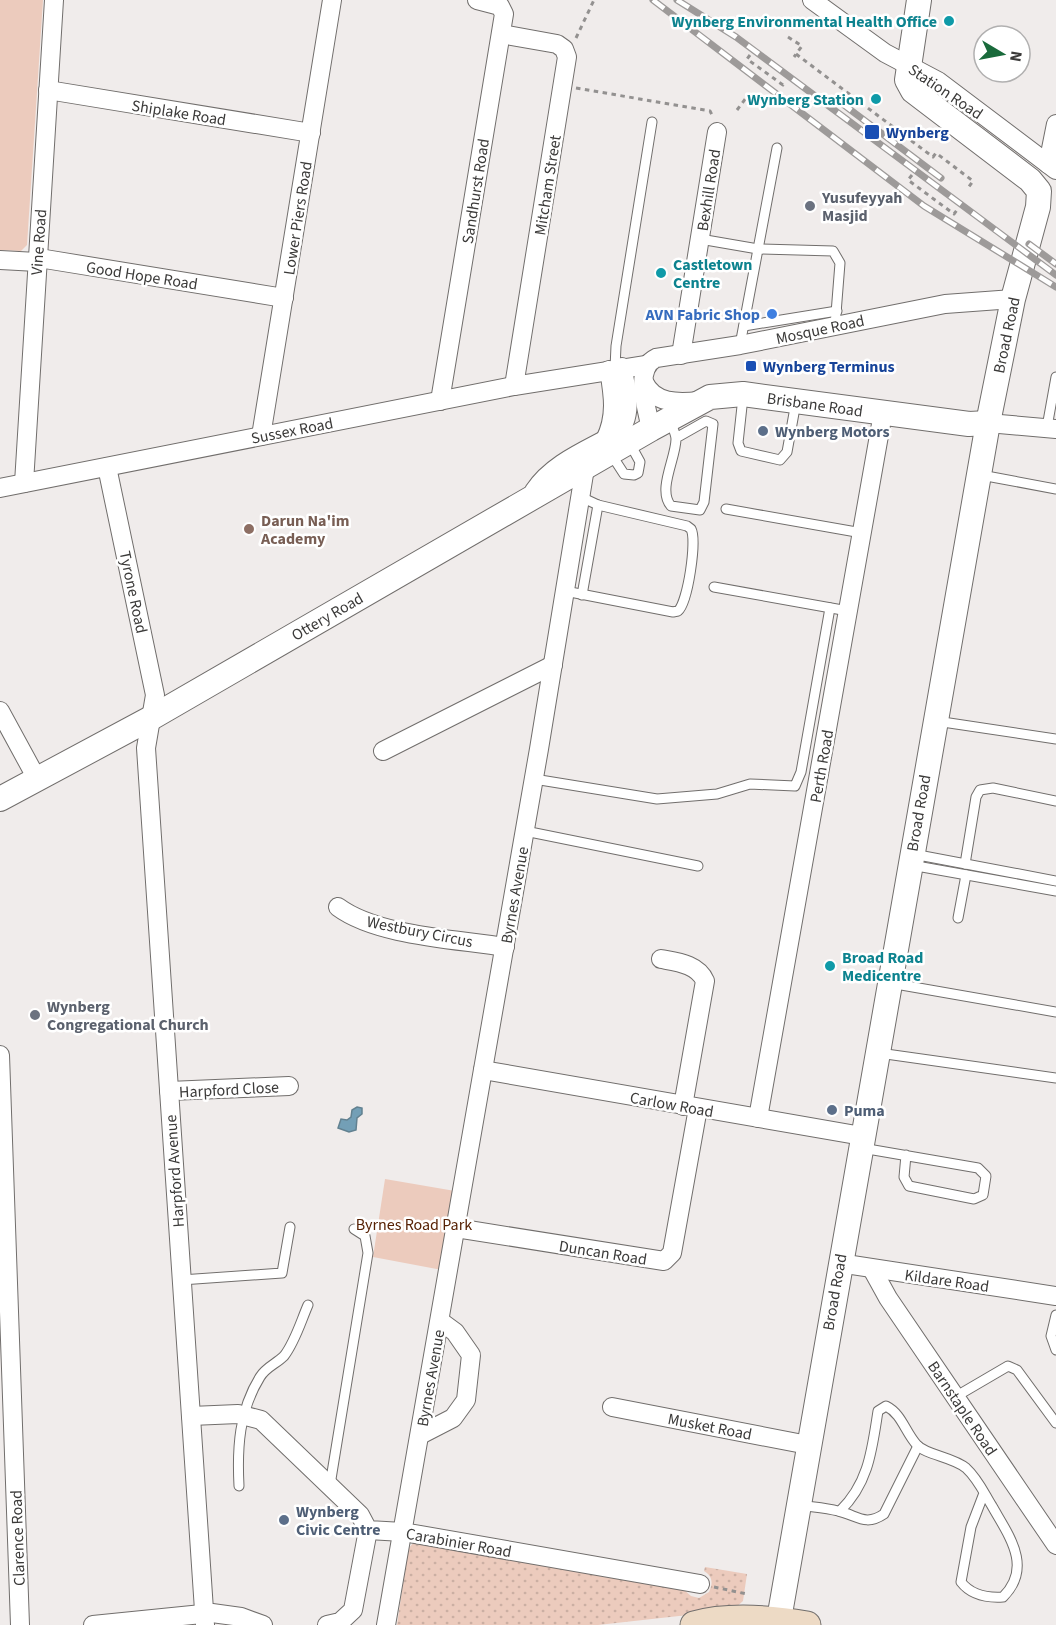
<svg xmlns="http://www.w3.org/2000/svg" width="1056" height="1625" font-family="'Source Sans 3',sans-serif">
<defs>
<pattern id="grass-dots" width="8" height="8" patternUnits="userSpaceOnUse" patternTransform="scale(1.5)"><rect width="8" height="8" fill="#eccbbd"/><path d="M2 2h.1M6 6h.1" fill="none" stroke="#cbafa3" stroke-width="1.8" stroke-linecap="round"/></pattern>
</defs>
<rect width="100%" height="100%" fill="#f0eceb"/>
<!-- grass -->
<path fill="url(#grass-dots)" d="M414,1542L682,1588L691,1596L699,1598L709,1592C713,1584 713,1576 704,1571L705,1567L747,1574L743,1601L733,1610L598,1625H397L408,1549Z"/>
<!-- park -->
<g fill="#eccbbd">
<path d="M0,0H43L27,245L21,251L0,250Z"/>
<path d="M385,1179L455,1191L442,1270L373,1257Z"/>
</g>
<!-- water -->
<path fill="#739fb6" stroke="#628190" stroke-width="1.5" d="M357,1107L362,1108V1114L357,1118L356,1130L349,1132L338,1128L341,1119L347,1120L351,1117L352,1110Z"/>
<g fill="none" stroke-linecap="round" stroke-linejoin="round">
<defs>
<g id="service">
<path d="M700,239L758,249L833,251L840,263L835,326"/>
<path d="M744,326L837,311"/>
<path d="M740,345L777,148"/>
<path d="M615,368L616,346L652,122"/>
<path d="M743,397L738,443L741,451L780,460L787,452L796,402"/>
<path d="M670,421C672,426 676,434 676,439C676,458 657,490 671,506L700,510L704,502L713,424L706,421L676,438"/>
<path d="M1047,427L1056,377"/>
<path d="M611,454L624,474L634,475L638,473L640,462L629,442"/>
<path d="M981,475L1056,489"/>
<path d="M726,509L862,533"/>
<path d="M714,587L848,611"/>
<path d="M565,591L673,612L678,611C688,602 697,540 691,529L687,526L598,505L581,497"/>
<path d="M582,595L598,505"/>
<path d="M936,721L1056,739"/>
<path d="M534,779L657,799L717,794L750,784L795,786L801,772L830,608"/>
<path d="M525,831L698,866"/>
<path d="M913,854L1056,881"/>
<path d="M965,864L976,797L980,790L993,788L1056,801"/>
<path d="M911,865L1056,891"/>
<path d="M958,918L966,875"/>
<path d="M890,983L1056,1012"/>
<path d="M879,1053L1056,1078"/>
<path d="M862,1148L978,1168L986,1176L983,1195L974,1199L909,1186L904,1177L906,1155"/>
<path d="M181,1280L282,1273L290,1227"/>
<path d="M1056,1315L1051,1336L1056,1350"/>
<path d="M955,1397L1008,1366L1017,1370L1056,1423"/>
<path d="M330,1485L368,1253L365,1236L354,1229"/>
<path d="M239,1486C237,1448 239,1411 260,1377C266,1367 276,1364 284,1356C295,1342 301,1321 308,1305"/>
<path d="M799,1505C812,1507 826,1508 838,1511C857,1515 865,1527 884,1514L918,1446"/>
<path d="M840,1511C869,1483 872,1449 878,1411L886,1406C902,1414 905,1432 917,1445C926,1455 953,1457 966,1468C978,1479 984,1493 992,1506C1009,1536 1033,1567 1003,1597C987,1598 971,1595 961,1582L971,1527L984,1493"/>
</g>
<g id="minor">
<path d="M812,0L885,53L938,81L1056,170"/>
<path d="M501,34L557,44L564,49L567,57L514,386"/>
<path d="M48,90L311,133"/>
<path d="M1048,164L1056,124"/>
<path d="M0,260L37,262L45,259L284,298"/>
<path d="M681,355L717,132"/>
<path d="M644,382C654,404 678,403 699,401"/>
<path d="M440,401L504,14L500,6L477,0"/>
<path d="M988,423L1056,429"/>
<path d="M651,429C647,409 633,369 656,358L740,345L945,304L1013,299"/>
<path d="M261,436L332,0"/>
<path d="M605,440C617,416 613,394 609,370"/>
<path d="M107,467L155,695L146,748L205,1625"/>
<path d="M24,483L54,0"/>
<path d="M0,488L514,386L646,365"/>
<path d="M534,491C553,462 590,449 619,432C633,414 627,388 622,367"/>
<path d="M0,711L37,779"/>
<path d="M383,751L553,665"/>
<path d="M338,907C377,936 456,939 505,947"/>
<path d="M661,959C677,962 698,964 705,981L683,1106"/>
<path d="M0,1055L20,1625"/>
<path d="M483,1070L862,1136"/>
<path d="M169,1091L289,1086"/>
<path d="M758,1118L883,413"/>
<path d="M456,1228L664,1261L672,1253L698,1108"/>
<path d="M839,1263L1056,1296"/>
<path d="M872,1269L888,1298L1056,1545"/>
<path d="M612,1407L808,1445"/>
<path d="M191,1416L238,1414L261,1420L360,1515L368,1530L403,1532L700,1584"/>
<path d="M420,1435L453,1418L466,1400L471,1355L455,1332L440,1321"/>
<path d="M93,1625L212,1613L241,1617L263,1625"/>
<path d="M327,1625L340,1622L353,1610L368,1530"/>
<path d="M386,1625L539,749L585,468"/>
</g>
<g id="tertiary">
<path d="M0,799L151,718L651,429L710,397L743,394L969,424L988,423"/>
<path d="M778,1625L988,423L1013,299L1038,207L1039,191L1030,180L913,91L907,80L919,0"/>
</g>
<path id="secondary" d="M694,1625C729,1615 771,1619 807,1625"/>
</defs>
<!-- service casing -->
<use href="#service" stroke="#716e6c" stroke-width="11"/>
<!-- minor casing -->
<use href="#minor" stroke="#716e6c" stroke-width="20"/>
<!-- tertiary casing -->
<use href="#tertiary" stroke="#716e6c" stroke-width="26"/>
<!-- secondary casing -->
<use href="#secondary" stroke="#716e6c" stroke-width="29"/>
<!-- path -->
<g stroke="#939190" stroke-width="3" stroke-dasharray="4.5 4.5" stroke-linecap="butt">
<path d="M788,37L802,46L794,57"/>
<path d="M576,38L594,0"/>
<path d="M796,54L933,157L936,153L973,181L968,188"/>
<path d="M750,55L747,59L783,85L785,81"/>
<path d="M576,88L710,111L713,117"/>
<path d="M737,110L746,98"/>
<path d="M912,175L908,180L954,214L957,210"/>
<path d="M714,1587L747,1594"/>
</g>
<!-- service -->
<use href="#service" stroke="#fff" stroke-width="9"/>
<!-- minor -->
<use href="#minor" stroke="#fff" stroke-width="18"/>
<!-- tertiary -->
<use href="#tertiary" stroke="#fff" stroke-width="24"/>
<!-- secondary -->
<use href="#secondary" stroke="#eddac5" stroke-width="27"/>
<defs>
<g id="rail">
<path d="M653,0L924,206L1056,287"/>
<path d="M677,0L736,37L1056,275"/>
<path d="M840,102L941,178"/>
<path d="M1029,244L1056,264"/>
</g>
</defs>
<!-- rail casing -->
<use href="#rail" stroke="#9d9a99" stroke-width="7"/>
<!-- rail -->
<use href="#rail" stroke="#fff" stroke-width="4.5" stroke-dasharray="14" stroke-linecap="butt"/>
</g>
<!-- markers -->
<g fill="#0f9aa8" stroke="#fff" stroke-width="2">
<circle cx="949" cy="21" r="6"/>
<circle cx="876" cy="99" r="6"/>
<circle cx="661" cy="273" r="6"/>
<circle cx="830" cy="966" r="6"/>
</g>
<g fill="#1a4fb4" stroke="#fff" stroke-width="2">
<rect x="864" y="124" width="16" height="16" rx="3"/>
<rect x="745" y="360" width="12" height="12" rx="3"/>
</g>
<g fill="#6b7280" stroke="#fff" stroke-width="2">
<circle cx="810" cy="206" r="6"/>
<circle cx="35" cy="1015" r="6"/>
</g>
<circle fill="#3f7fe0" stroke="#fff" stroke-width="2" cx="772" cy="314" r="6"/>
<g fill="#5c6f8a" stroke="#fff" stroke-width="2">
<circle cx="763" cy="431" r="6"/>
<circle cx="832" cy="1110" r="6"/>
<circle cx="284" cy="1520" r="6"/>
</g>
<circle fill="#8d6e63" stroke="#fff" stroke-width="2" cx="249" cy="529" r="6"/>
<g text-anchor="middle" stroke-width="5" stroke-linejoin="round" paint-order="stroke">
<!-- culture labels -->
<g font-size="16" font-weight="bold" fill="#0d838f" stroke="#fff" text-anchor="end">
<text x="937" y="27">Wynberg Environmental Health Office</text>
<text x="864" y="105">Wynberg Station</text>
<text x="673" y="270" text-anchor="start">Castletown<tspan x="673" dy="18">Centre</tspan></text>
<text x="842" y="963" text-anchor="start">Broad Road<tspan x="842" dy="18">Medicentre</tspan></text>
</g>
<!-- street labels -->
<g font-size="16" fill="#3b3a39" stroke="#fff">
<text transform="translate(946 91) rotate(34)" y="6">Station Road</text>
<text transform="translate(179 112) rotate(9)" y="6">Shiplake Road</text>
<text transform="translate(547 185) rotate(-81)" y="6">Mitcham Street</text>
<text transform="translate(708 190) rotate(-81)" y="6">Bexhill Road</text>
<text transform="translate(475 191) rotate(-81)" y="6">Sandhurst Road</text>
<text transform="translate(297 218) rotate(-81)" y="6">Lower Piers Road</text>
<text transform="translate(38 242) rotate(-86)" y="6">Vine Road</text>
<text transform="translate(142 275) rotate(9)" y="6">Good Hope Road</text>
<text transform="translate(820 329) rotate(-12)" y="6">Mosque Road</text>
<text transform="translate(1006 335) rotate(-78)" y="6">Broad Road</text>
<text transform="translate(815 404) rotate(8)" y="6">Brisbane Road</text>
<text transform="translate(292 430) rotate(-11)" y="6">Sussex Road</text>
<text transform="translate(134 592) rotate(78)" y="6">Tyrone Road</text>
<text transform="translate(327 616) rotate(-30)" y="6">Ottery Road</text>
<text transform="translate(821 766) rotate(-80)" y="6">Perth Road</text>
<text transform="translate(918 813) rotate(-80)" y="6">Broad Road</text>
<text transform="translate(514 895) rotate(-80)" y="6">Byrnes Avenue</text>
<text transform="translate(420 931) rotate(11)" y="6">Westbury Circus</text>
<text transform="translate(229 1089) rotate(-3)" y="6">Harpford Close</text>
<text transform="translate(672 1104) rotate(10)" y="6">Carlow Road</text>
<text transform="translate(174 1171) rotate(-94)" y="6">Harpford Avenue</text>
<text transform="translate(603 1252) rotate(9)" y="6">Duncan Road</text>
<text transform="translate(947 1280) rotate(8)" y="6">Kildare Road</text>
<text transform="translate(834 1292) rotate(-80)" y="6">Broad Road</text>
<text transform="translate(430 1378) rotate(-80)" y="6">Byrnes Avenue</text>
<text transform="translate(963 1408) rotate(56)" y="6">Barnstaple Road</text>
<text transform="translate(710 1426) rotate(11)" y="6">Musket Road</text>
<text transform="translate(17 1538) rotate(-92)" y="6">Clarence Road</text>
<text transform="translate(459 1542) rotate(10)" y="6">Carabinier Road</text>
</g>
<!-- transit labels -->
<g font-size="16" font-weight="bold" fill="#164399" stroke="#fff" text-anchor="start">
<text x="886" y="138">Wynberg</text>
<text x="763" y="372">Wynberg Terminus</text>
</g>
<!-- worship labels -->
<g font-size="16" font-weight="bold" fill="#5b616d" stroke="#fff" text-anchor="start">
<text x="822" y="203">Yusufeyyah<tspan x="822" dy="18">Masjid</tspan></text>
<text x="47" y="1012">Wynberg<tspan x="47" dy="18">Congregational Church</tspan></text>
</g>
<!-- shop labels -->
<g font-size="16" font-weight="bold" fill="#366cbe" stroke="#fff" text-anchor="end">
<text x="760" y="320">AVN Fabric Shop</text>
</g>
<!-- service labels -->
<g font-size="16" font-weight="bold" fill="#4e5e75" stroke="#fff" text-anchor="start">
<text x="775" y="437">Wynberg Motors</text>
<text x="844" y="1116">Puma</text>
<text x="296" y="1517">Wynberg<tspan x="296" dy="18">Civic Centre</tspan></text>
</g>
<!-- education labels -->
<g font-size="16" font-weight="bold" fill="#785e54" stroke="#fff" text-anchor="start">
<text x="261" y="526">Darun Na'im<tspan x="261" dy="18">Academy</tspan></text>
</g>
<!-- park labels -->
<g font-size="16" fill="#562104" stroke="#fff">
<text x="414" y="1230">Byrnes Road Park</text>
</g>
</g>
<!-- north arrow -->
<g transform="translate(1002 54) rotate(100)"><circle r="28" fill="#ffffff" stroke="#b1b0b0" stroke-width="1.5"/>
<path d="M0-4.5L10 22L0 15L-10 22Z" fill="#196a3b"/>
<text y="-9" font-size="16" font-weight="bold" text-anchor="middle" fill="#3b3a39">N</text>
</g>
</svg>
